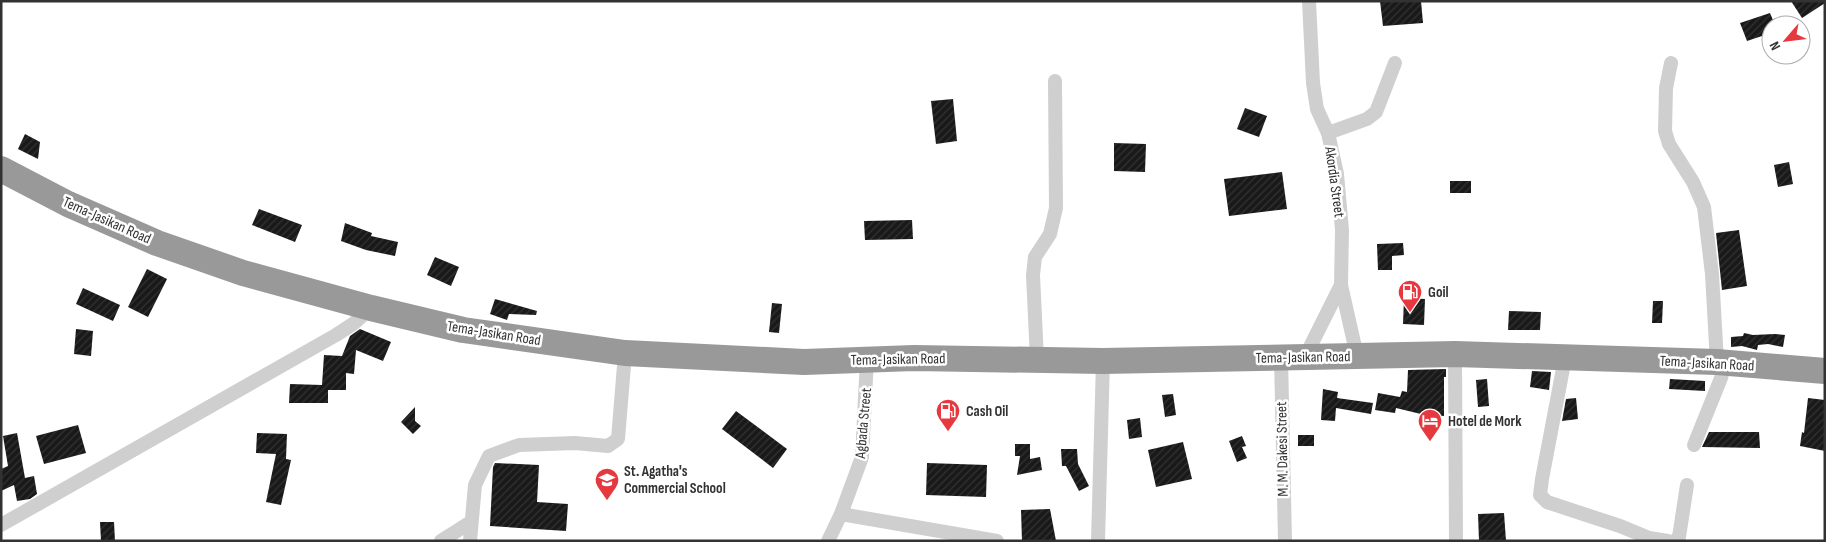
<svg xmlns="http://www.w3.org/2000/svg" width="1826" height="542" font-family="'Sofia Sans Condensed',sans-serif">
<defs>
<pattern id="building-hatch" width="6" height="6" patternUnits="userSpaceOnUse" patternTransform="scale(1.25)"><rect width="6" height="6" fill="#191919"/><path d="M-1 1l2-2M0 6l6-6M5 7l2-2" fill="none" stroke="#323232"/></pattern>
</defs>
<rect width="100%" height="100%" fill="#fff"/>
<!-- building -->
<g fill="url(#building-hatch)">
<path d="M1380,1H1421L1423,23L1383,26Z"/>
<path d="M1791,1H1825V3L1802,18Z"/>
<path d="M1770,13L1775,25H1771V33L1747,41L1740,23Z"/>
<path d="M953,99L957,141L936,144L931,101Z"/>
<path d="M1245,108L1267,116L1259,137L1237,129Z"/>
<path d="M25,134L40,142L38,159L18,149Z"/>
<path d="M1114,143L1146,144L1145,172L1114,171Z"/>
<path d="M1789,162L1793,184L1778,187L1774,165Z"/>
<path d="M1282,172L1287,209L1229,216L1224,179Z"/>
<rect x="1450" y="181" width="21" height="12"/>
<path d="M259,209L302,225L295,242L252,225Z"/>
<path d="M912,220L913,239L865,240L864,221Z"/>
<path d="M345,223L372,233L371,236L398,242L395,256L366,250L341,241Z"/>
<path d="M1739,230L1747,286L1722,290L1716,233Z"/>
<path d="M1403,243L1404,255L1392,256V270H1378L1377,244Z"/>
<path d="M435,257L459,267L451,286L427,275Z"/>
<path d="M147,269L167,279L148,317L128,307Z"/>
<path d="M83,288L120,305L113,321L76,304Z"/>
<path d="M1404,298L1425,299L1424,325L1403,324Z"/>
<path d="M495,299L537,311L536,315L509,314L507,320L490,314Z"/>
<path d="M1653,301H1663L1662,323H1652Z"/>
<path d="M772,303L782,304L779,333L769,332Z"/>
<path d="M1509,311L1541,312L1540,330H1508Z"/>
<path d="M76,329L93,331L91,356L74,354Z"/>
<path d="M360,329L391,342L383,361L356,350L354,374L346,373V390H328V403H289L290,384L322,385L324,355L342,356L350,336Z"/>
<path d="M1744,333L1753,335L1775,334L1785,335L1783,347L1768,344L1758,345L1757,350L1742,346L1731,347V337L1743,336Z"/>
<path d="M1446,369V377H1444V416L1425,415L1396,408L1395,413L1375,410L1378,393L1400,397L1402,391L1407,392L1408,370Z"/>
<path d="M1532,371L1551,372L1549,390L1530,387Z"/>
<path d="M1487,379L1489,406L1478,407L1476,380Z"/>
<path d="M1670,379L1705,381V391L1669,389Z"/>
<path d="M1323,389L1338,392L1337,398L1373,403L1371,414L1336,408L1335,421L1321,420Z"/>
<path d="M1173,394L1176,415L1165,417L1162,395Z"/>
<path d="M1576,398L1578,419L1562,421L1566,399Z"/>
<path d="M1808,398L1825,400V451L1800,446L1802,432L1804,433Z"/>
<path d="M415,407V421L421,426L413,434L401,422Z"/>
<path d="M736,411L787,449L773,468L722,429Z"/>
<path d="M1140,418L1142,437L1129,439L1127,420Z"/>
<path d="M78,425L86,453L44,464L36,436Z"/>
<path d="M1709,432H1759L1760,448L1702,447Z"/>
<path d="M17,433L25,478L34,476L37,494L30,499L17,501L14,485L1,491V469L8,466L3,436Z"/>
<path d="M257,433L287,434L286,459L291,460L281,505L266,502L276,454L256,453Z"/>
<rect x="1298" y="435" width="16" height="11"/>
<path d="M1242,436L1246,446L1242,447L1247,458L1237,462L1229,441Z"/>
<path d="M1183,442L1192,479L1156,487L1148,450Z"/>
<path d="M1015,444H1030V459L1040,457L1042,470L1017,475L1020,456H1015Z"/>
<path d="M1061,449H1077L1078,464L1089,486L1079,491L1066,466H1062Z"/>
<path d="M495,463L539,465L537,502L568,504L566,531L490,526L493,467Z"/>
<path d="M927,463L987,465L986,497L926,495Z"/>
<path d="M1050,509L1056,541H1022L1021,510Z"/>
<path d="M1504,513L1506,541H1479L1478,514Z"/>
<path d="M100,522H114L115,541H101Z"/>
</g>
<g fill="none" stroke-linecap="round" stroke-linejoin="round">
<!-- street -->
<g stroke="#cfcfcf" stroke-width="14">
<path d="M1671,63L1666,88L1665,131L1669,144L1693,182L1704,207L1712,274L1717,362"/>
<path d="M1328,133L1367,119L1376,112L1395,63"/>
<path d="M1341,285L1357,356"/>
<path d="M1455,354L1456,541"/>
<path d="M1281,357L1285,541"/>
<path d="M1305,357L1341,285L1342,230L1337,174L1328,133L1317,109L1313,83L1309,1"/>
<path d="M1565,358L1542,479L1540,495L1547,502L1620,526L1649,538V541"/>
<path d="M1037,359L1033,275L1035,257L1050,234L1056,208L1055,81"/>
<path d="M1694,445L1721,378L1725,362"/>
<path d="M841,514L997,541"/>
<path d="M1,525L336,335L353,324L371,308"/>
<path d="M1649,538L1668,541"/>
<path d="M441,541L471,522"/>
<path d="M470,541L475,485L489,456L519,445L575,443L608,446L618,439L625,353"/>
<path d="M828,541L841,514L862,457L867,359"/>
<path d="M1098,541L1103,361"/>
<path d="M1675,541L1679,537L1687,485"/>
</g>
<!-- highway -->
<path stroke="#999" stroke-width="26" d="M1,169L68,204L157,243L243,273L371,308L463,330L625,353L804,362L914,358L1103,361L1455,354L1717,362L1825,371"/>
</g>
<!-- icons -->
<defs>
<symbol id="fuel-pin" viewBox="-11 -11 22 30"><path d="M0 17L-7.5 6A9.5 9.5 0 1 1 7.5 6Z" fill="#e5393f" stroke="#fff"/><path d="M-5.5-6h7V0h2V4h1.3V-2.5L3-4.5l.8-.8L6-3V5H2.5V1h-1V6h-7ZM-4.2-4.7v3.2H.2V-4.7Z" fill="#fff"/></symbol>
<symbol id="hotel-pin" viewBox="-11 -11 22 30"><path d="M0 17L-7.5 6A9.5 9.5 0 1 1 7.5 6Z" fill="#e5393f" stroke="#fff"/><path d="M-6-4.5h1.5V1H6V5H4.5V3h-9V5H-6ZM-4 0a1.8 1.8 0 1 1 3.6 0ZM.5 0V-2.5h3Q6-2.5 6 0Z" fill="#fff"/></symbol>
<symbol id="school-pin" viewBox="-11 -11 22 30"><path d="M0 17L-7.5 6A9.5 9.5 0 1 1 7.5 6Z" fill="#e5393f" stroke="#fff"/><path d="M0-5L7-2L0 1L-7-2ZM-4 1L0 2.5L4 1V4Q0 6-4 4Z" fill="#fff"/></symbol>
</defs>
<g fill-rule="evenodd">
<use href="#fuel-pin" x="1396" y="278" width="28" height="38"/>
<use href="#fuel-pin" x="934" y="397" width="28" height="38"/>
<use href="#hotel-pin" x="1416" y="407" width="28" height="38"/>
<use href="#school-pin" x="593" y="466" width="28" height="38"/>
</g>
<g text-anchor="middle" stroke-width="5" stroke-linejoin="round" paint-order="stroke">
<!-- street labels -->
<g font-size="15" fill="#323232" stroke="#fff">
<text transform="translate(1335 182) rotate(82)" y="5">Akordia Street</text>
<text transform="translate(107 220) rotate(24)" y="5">Tema-Jasikan Road</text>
<text transform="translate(494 333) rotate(9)" y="5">Tema-Jasikan Road</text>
<text transform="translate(1303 357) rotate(-1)" y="5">Tema-Jasikan Road</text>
<text transform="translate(898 359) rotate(-1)" y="5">Tema-Jasikan Road</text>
<text transform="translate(1707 363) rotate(3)" y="5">Tema-Jasikan Road</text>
<text transform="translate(863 423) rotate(-85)" y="5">Agbada Street</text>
<text transform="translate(1282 449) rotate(-91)" y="5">M. M. Dakesi Street</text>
</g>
<!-- poi labels -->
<g font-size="15" font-weight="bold" fill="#323232" stroke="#fff" text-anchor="start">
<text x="1428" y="297">Goil</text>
<text x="966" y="416">Cash Oil</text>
<text x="1448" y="426">Hotel de Mork</text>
<text x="624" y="476">St. Agatha's<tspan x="624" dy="17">Commercial School</tspan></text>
</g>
</g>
<!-- border -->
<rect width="1826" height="542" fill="none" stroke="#323232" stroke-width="5"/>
<!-- north arrow -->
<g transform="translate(1786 40) rotate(242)"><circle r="24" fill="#ffffff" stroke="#adadad"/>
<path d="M0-4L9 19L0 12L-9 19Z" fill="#e5393f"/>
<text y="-8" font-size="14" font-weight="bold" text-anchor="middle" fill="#323232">N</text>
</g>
</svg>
